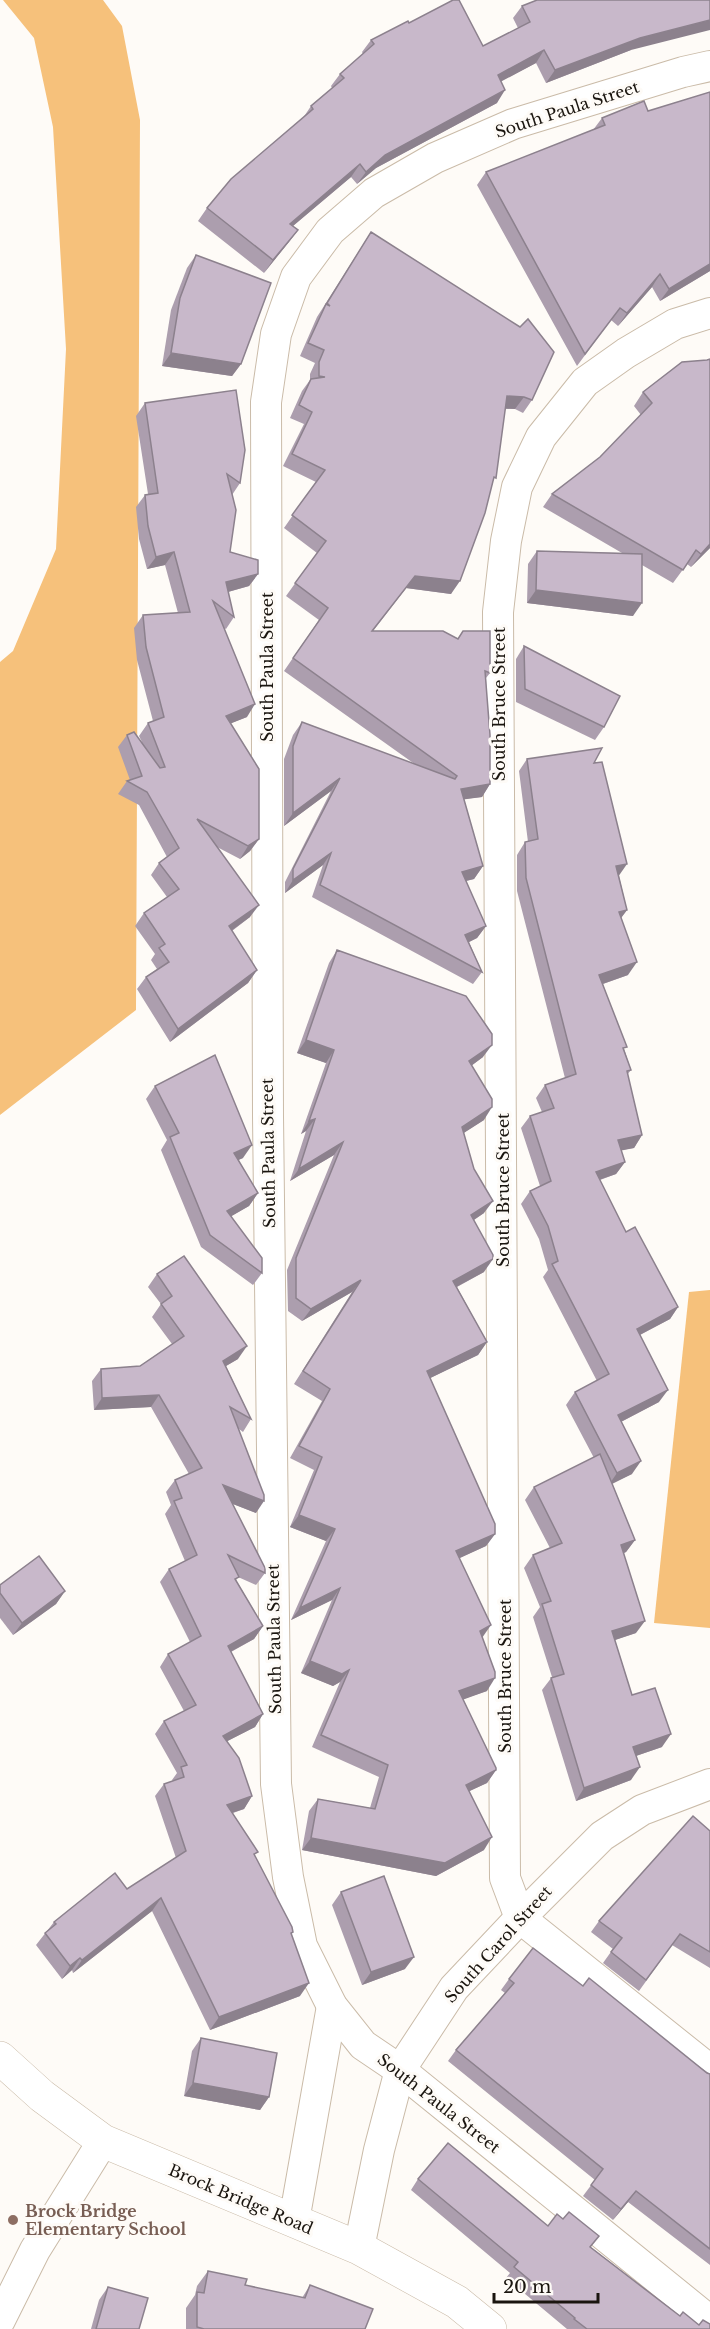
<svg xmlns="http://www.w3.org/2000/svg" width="710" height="2329" font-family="'Libre Baskerville',serif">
<rect width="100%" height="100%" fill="#fefbf7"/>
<!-- forest -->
<g fill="#f6c17b">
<path d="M3,0H103L122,26L140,120L136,1010L0,1115V662L13,651L56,549L66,349L53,127L34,38Z"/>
<path d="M710,1290V1628L654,1623L689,1292Z"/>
</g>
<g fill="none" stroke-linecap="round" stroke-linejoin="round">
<defs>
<g id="street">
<path d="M710,66L683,72L513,124L435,158L374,193L330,231L296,277L276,334L266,402L268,1116L276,1784L288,1877L302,1946L332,2006L363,2045L400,2070L710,2321"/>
<path d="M710,313L675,324L626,353L585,382L541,437L517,487L506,541L498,612L505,1878L520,1918L710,2070"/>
<path d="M294,2221L332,2006"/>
<path d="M359,2248L379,2150L400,2070L454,1988L520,1918L602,1836L642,1810L710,1784"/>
<path d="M0,2320L35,2250L103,2141"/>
</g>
<path id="secondary" d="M0,2058L42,2096L103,2141L359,2248L457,2302L490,2329"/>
</defs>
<!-- street casing -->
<use href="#street" stroke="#cabba8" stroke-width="32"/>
<!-- secondary casing -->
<use href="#secondary" stroke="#cabba8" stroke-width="34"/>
<!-- street -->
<use href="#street" stroke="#fff" stroke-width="30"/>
<!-- secondary -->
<use href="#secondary" stroke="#fff" stroke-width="33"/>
</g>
<!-- wall -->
<g fill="#ac9eae">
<path d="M522,6L631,50L546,83L536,63L501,81L497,103L376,168L357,184L351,177L293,226L298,230L264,273L198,221L207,208L303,118L311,106L332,88L331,86L340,74L363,54L362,52L371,40L409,23L483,46L518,28L513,18Z"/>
<path d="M710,92V271L660,301L652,287L618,326L611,320L577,366L477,185L486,172L593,130L602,118L648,111Z"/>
<path d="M371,232L532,400L523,413L515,409H505L492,485L451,594L406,588L373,631L458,638L463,631L490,673L486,678L490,784L482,797L464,799L483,866L474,879L466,881L486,926L477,938L469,942L482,972L473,984L312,897L323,865L285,893V882L331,791L284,826V759L293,735L302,722L416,765L284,671L319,620L286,596L317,553L284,528L316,482L283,466L304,424L290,418L302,391L310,380V374L315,363L300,356L317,317Z"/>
<path d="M196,255L241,364L232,376L162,366L171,310L187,268Z"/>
<path d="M682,362L710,548L691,567L687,564L673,583L642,565L633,616L527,603L528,564L537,551L622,553L543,507L552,494L600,457L641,415L634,406L643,392Z"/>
<path d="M145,403L240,483L232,495L230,552L258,574L249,586L228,592L234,617L226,629L224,628L247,717L231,723L259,839L250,851L240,859L217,847L250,917L232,931L257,970L248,983L170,1042L137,989L146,977L157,969L151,960L155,954L135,926L144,913L167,897L151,875L159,863L167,857L139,805L118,794L127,781L130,780L118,747L127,735L142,742L139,736L148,723L153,721L137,660L134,628L143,615L178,613L165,565L147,569L139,539L136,507L145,495L148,494L136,416Z"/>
<path d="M524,646L604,727L595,740L516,702V659Z"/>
<path d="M527,759L594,763L619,876L627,910L621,918L628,975L603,984L631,1070L627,1075L642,1135L634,1148L621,1150L625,1162L616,1174L600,1180L626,1232L678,1307L670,1319L640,1335L659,1402L621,1422L632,1474L612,1483L635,1540L626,1552L624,1553L636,1633L615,1640L632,1695L662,1747L636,1756L631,1780L576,1801L542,1690L552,1677L533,1617L540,1607L524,1568L533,1555L550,1548L525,1500L534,1487L594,1458L566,1405L575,1392L597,1381L543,1277L548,1270L539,1239L521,1204L530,1191L540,1186L521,1128L530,1116L542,1112L536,1098L545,1085L565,1078L517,891V855L525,842H528L519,771Z"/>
<path d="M337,950L483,1057L471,1066L484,1120L463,1133L484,1213L474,1220L484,1272L457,1287L487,1342L478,1355L430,1378L495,1534L486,1546L459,1558L482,1638L487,1691L463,1699L496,1770L487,1783L469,1791L484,1850L436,1876L302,1850L309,1811L318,1799L370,1808L379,1777L312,1747L340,1682L333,1686L301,1673L332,1600L291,1620L326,1541L290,1527L314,1470L290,1458L322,1401L294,1384L352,1292L302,1321L288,1311L287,1270L334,1155L290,1181L306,1131L301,1134L326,1063L297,1053L329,963Z"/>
<path d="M155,1086L243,1158L238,1160L258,1193L249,1206L231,1216L262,1273L253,1285L201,1247L161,1150L167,1140L146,1099Z"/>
<path d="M157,1274L238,1359L226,1366L251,1419L243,1432L239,1429L256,1513L233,1504L265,1573L256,1585L238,1577L236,1580L263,1626L254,1639L231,1652L263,1714L255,1727L227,1741L252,1796L244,1809L233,1813L255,1856L293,1932L291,1934L300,1996L210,2030L152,1911L73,1973L72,1970L62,1979L36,1945L54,1922L127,1889L176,1858L155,1796L164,1784L173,1781L172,1780L177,1773L155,1734L164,1721L184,1711L160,1667L168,1654L190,1642L160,1582L169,1569L185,1561L165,1514L171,1505L166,1492L175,1480L189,1474L151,1407L94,1410L92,1381L101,1369L140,1366L172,1344L152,1317L161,1304L148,1287Z"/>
<path d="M0,1585L65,1591L56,1604L13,1635L0,1618Z"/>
<path d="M710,1831V1968L672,1945L639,1991L603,1963L613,1949L591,1932L599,1921Z"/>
<path d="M341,1892L405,1969L362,1985L332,1905Z"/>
<path d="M509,1979L583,1986L710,2074V2265L628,2202L613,2220L583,2196L595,2180L448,2061L456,2050L505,1993L501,1990Z"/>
<path d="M201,2038L269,2097L260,2110L184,2096L192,2051Z"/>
<path d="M418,2179L548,2226L591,2247L680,2316L699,2325L710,2329H567L506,2278L510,2273L411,2190Z"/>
<path d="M208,2271L245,2285L302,2298L310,2285L365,2329H186V2308L195,2295L197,2286Z"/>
<path d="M108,2287L139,2329H91L99,2300Z"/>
</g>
<!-- shaded-wall -->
<g fill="#8c818d">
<path d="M710,20V30L631,50L546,83L555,70L640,38Z"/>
<path d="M544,50L536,63L489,88L498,75Z"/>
<path d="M505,90L497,103L376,168L357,184L366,172L385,155Z"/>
<path d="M360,164L351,177L281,236L290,224Z"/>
<path d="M298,230L289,242L264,273L273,260Z"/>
<path d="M710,264V271L660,301L669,289Z"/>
<path d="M660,274L652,287L618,326L627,313Z"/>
<path d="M171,353L241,364L232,376L162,366Z"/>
<path d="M507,396L524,397L515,409L498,408Z"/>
<path d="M710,544V548L691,567L701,554Z"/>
<path d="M174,552L165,565L147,569L156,557Z"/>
<path d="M258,574L249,586L217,595L226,582Z"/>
<path d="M415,576L460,581L451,594L406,588L363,644Z"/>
<path d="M536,590L642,603L633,616L527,603Z"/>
<path d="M255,704L247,717L217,729L226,716Z"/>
<path d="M340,778L331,791L284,826L293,813Z"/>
<path d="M490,784L482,797L452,801L461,789Z"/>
<path d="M259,839L250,851L240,859L248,846Z"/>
<path d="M331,853L323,865L285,893L293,880Z"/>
<path d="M627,864L618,877L616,866Z"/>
<path d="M483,866L474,879L453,884L462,872Z"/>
<path d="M259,905L250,917L220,939L229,926Z"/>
<path d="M627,910L618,922L619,912Z"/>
<path d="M486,926L477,938L457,948L465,935Z"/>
<path d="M637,962L628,975L591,988L599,975Z"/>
<path d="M257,970L248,983L170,1042L178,1029Z"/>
<path d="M306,1040L334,1050L326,1063L297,1053Z"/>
<path d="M492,1045L483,1057L460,1074L469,1061Z"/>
<path d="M492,1107L484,1120L453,1140L462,1127Z"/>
<path d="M315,1119L306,1131L301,1134L309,1121Z"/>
<path d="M642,1135L634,1148L609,1153L618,1140Z"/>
<path d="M343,1142L334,1155L290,1181L299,1169Z"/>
<path d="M252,1145L243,1158L225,1166L234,1153Z"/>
<path d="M625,1162L616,1174L587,1184L596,1172Z"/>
<path d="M258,1193L249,1206L218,1224L227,1211Z"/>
<path d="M493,1201L484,1213L463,1227L471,1215Z"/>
<path d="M493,1259L484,1272L445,1293L453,1281Z"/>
<path d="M361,1280L352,1292L302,1321L311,1309Z"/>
<path d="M678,1307L670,1319L628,1341L637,1329Z"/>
<path d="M487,1342L478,1355L418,1384L427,1371Z"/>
<path d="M247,1346L238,1359L214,1373L223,1361Z"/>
<path d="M668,1390L659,1402L609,1428L618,1415Z"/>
<path d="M159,1395L151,1407L94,1410L102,1398Z"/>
<path d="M641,1461L632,1474L608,1486L617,1473Z"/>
<path d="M223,1485L264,1501L256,1513L215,1497Z"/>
<path d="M299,1515L335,1529L326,1541L290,1527Z"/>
<path d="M495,1534L486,1546L447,1564L456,1551Z"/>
<path d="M635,1540L626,1552L612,1558L621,1545Z"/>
<path d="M340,1588L332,1600L291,1620L300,1608Z"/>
<path d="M65,1591L56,1604L13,1635L22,1623Z"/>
<path d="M645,1621L636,1633L603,1644L612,1631Z"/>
<path d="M491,1625L482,1638L480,1631Z"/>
<path d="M263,1626L254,1639L219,1658L228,1646Z"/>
<path d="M310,1661L349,1670L340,1682L333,1686L301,1673Z"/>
<path d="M495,1678L487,1691L451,1704L459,1691Z"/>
<path d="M263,1714L255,1727L214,1748L223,1736Z"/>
<path d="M671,1734L662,1747L624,1760L633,1747Z"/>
<path d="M640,1767L631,1780L576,1801L584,1788Z"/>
<path d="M496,1770L487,1783L457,1797L466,1785Z"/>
<path d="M252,1796L244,1809L219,1817L227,1805Z"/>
<path d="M492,1837L484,1850L436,1876L302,1850L311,1838Z"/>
<path d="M161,1898L152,1911L73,1973L82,1960Z"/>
<path d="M414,1957L405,1969L362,1985L371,1972Z"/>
<path d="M80,1958L72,1970L62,1979L70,1966Z"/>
<path d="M309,1983L300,1996L210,2030L219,2017Z"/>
<path d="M193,2083L269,2097L260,2110L184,2096Z"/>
<path d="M636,2191L628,2202L613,2220L621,2209Z"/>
</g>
<!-- building -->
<g fill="#c8b8ca" stroke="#8c818d" stroke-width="1.5">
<path d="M453,0H459L483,46L530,22L522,6L537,0H710V20L640,38L555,70L544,50L498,75L505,90L385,155L366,172L360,164L290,224L298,230L273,260L207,208L231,179L313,109L311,106L344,78L340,74L374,44L371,40L408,21L409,23Z"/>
<path d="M710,92V264L669,289L660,274L627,313L620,308L585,354L486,172L605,125L602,118L644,101L648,111Z"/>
<path d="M371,232L520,327L528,319L554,352L532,400L524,397L507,396L496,478L494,477L485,513L460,581L415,576L372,631H443L458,639L463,631H490V673L485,671L490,735V784L461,789L483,866L462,872L486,926L465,935L482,972L320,885L331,853L293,880V869L340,778L293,813V746L302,722L455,779L457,776L293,658L328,608L295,583L326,541L292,515L325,470L292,454L312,412L299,405L311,379L325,377L319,376V362L324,350L308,343L326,304L330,306L327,303Z"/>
<path d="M196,255L271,283L241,364L171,353L180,298Z"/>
<path d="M710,359V544L701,554L696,550L683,570L552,494L600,457L652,403L643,392L682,362L707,360Z"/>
<path d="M236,390L245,450L240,483L227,474L236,510L230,552L258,560V574L226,582L234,617L213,601L255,704L226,716L259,769V839L248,846L197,819L259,905L229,926L257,970L178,1029L146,977L169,962L159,948L165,944L144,913L179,889L159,863L179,848L147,792L127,781L142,776L127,735L134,732L160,768L165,767L148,723L164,717L146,647L143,615L190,612L174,552L156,557L148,526L145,495L158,493L145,403Z"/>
<path d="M537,551L642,554V603L536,590Z"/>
<path d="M524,646L620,696L604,727L525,689Z"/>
<path d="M602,748L594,763L602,762L627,864L616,866L627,910L619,912L637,962L599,975L627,1047L623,1048L631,1070L627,1071L642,1135L618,1140L625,1162L596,1172L626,1232L635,1227L678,1307L637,1329L668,1390L618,1415L641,1461L617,1473L575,1392L609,1374L552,1264L558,1261L548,1226L530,1191L551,1181L530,1116L554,1108L545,1085L576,1074L526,878L525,842L538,839L527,759Z"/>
<path d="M337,950L466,996L492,1034V1045L469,1061L492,1099V1107L462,1127L474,1169L493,1201L471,1215L493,1255V1259L453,1281L487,1342L427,1371L495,1524V1534L456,1551L491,1625L480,1631L495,1672V1678L459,1691L496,1768V1770L466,1785L492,1837L445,1863L311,1838L318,1799L375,1809L388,1765L321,1735L349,1670L342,1674L310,1661L340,1588L300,1608L335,1529L299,1515L322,1457L299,1446L330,1389L303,1371L361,1280L311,1309L296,1298V1258L343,1142L299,1169L315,1119L309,1121L334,1050L306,1040Z"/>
<path d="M215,1055L252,1145L234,1153L258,1193L227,1211L262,1258V1273L210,1235L170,1137L179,1133L155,1086Z"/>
<path d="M184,1256L247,1346L223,1361L251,1419L230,1407L264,1495V1501L223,1485L265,1568V1573L228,1555L239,1577L235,1579L263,1626L228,1646L263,1714L223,1736L239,1758L252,1796L227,1805L258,1852L254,1854L292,1927L293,1932L291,1933L309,1983L219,2017L161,1898L82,1960L80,1958L70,1966L45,1933L56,1924L54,1922L115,1873L127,1889L186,1851L164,1784L184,1777L181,1767L187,1765L164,1721L196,1705L168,1654L201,1636L169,1569L197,1555L174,1501L182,1498L175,1480L202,1468L159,1395L102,1398L101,1369L140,1366L184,1336L161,1304L172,1296L157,1274Z"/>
<path d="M600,1454L635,1540L621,1545L645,1621L612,1631L632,1695L655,1688L671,1734L633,1747L640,1767L584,1788L551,1678L564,1674L542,1604L551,1601L533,1555L562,1543L534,1487Z"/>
<path d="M39,1556L65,1591L22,1623L0,1593V1585Z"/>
<path d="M693,1816L710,1831V1952L680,1934L646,1980L611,1952L622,1938L599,1921Z"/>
<path d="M384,1876L414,1957L371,1972L341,1892Z"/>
<path d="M533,1948L583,1986L589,1978L707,2073L710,2074V2249L636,2191L621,2209L591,2185L603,2169L456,2050L514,1983L509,1979Z"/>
<path d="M201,2038L277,2053L269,2097L193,2083Z"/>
<path d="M448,2143L548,2226L557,2214L563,2219L569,2212L599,2236L590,2247L680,2316L683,2312L699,2325L703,2320L710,2324V2329H587L574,2319L575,2318L514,2267L518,2262L418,2179Z"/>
<path d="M208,2271L247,2279L245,2285L305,2298L310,2285L373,2309L365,2329H204L197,2327V2292L204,2293Z"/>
<path d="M108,2287L148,2298L139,2329H96Z"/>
</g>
<!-- markers -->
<circle fill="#8d6e63" stroke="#fefbf7" stroke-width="2" cx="13" cy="2220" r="6"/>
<g text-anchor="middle" stroke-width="6" stroke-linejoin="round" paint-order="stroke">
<!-- street labels -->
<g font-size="16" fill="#1a150f" stroke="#fefbf7">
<text transform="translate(567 109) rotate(-18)" y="6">South Paula Street</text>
<text transform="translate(267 667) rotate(-90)" y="6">South Paula Street</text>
<text transform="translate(499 704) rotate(-90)" y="6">South Bruce Street</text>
<text transform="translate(268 1153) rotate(-91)" y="6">South Paula Street</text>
<text transform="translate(503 1190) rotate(-90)" y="6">South Bruce Street</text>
<text transform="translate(274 1639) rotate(-91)" y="6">South Paula Street</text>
<text transform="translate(505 1676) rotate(-90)" y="6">South Bruce Street</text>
<text transform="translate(498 1944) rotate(-48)" y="6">South Carol Street</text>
<text transform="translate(439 2103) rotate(38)" y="6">South Paula Street</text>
<text transform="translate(241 2199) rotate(23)" y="6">Brock Bridge Road</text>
</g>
<!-- education labels -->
<g font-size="16" font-weight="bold" fill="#785e54" stroke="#fefbf7" text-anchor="start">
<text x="25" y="2217">Brock Bridge<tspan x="25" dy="18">Elementary School</tspan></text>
</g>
</g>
<!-- scale -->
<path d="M494 2293v9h104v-9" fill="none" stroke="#1a150f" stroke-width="3"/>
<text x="503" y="2293" font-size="18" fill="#1a150f" stroke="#fefbf7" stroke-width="4.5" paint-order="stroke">20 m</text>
</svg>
